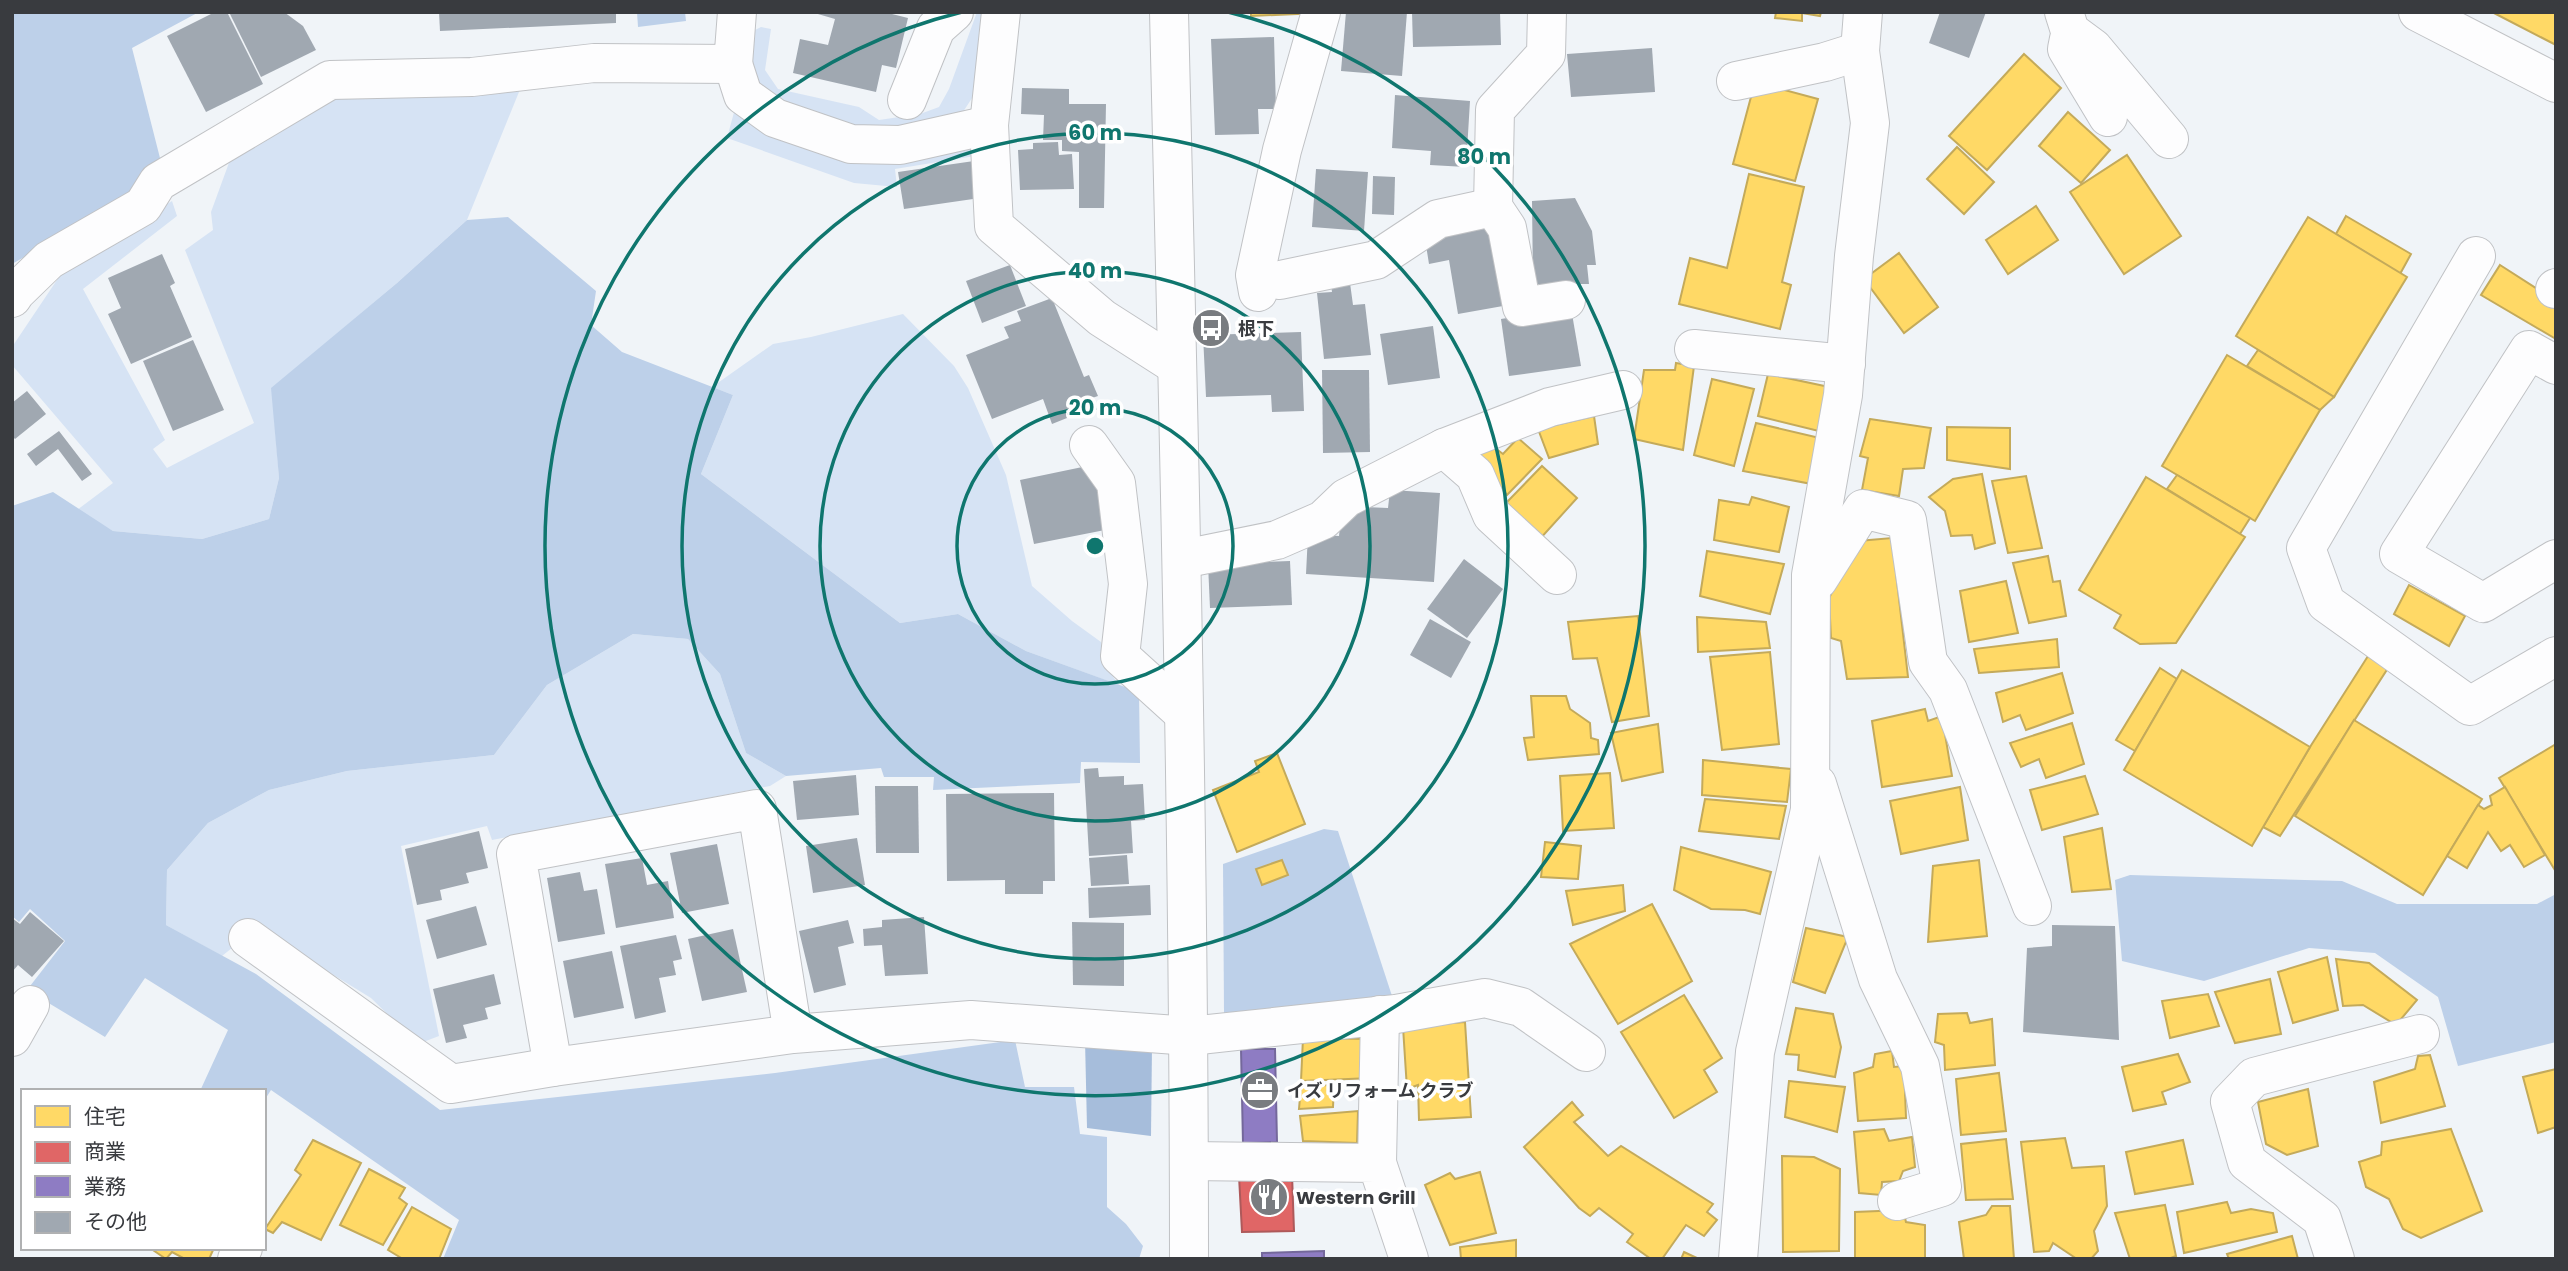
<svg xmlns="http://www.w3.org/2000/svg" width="2568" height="1271" font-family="Poppins,'Noto Sans JP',sans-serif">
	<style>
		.green { fill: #d6e3f4 }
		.forest { fill: #bdd0e9 }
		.water { fill: #a6bddb }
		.homes { fill: #ffd966; stroke: #c4aa5a; stroke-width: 2 }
		.shops { fill: #e06666; stroke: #ae595a; stroke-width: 2 }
		.offices { fill: #8e7cc3; stroke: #74689b; stroke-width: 2 }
		.building { fill: #a0a8b1 }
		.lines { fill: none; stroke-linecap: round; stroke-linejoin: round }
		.minor-casing { stroke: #c0c2c5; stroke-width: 40 }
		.minor { stroke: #fdfdfe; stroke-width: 38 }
		.ring { fill: none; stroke: #0f766e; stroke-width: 3.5 }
		.labels { text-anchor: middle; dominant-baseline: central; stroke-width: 7; stroke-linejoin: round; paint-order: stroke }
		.poi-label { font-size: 18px; font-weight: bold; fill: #393b3f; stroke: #fff; text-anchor: start }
		.centre { fill: #0f766e; stroke: #fff; stroke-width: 3.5 }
		.ring-label { font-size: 21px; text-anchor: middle; font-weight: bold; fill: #0f766e; stroke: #fff; stroke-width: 7; stroke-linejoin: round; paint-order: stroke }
	</style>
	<rect width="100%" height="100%" fill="#f0f4f8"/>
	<!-- green -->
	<g class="green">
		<polygon points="977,12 991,12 974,95 961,115 941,128 822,128 752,81 751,32 761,27 771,29 765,70 778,89 859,107 879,120 920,114 939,107 949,89"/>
		<polygon points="521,87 467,220 397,283 272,388 279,478 269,519 202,539 113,531 77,510 113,483 12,365 12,347 65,268 172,201 177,216 83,289 165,440 153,449 167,468 254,423 185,250 213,230 211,212 230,160 338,93 421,98"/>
		<polygon points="736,105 814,140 979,132 981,155 895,169 897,187 854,183 727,138"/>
		<polygon points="903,314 954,366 968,388 1006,475 1032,586 1072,621 1101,642 1103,663 1119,685 1026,651 958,614 900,623 701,474 733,395 712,387 773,344 811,337"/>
		<polygon points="633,634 688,639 720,674 746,753 786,776 770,786 492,840 487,826 401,846 439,1036 418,1044 371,998 257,928 222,956 166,925 167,870 208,823 269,790 347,771 494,755 547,685"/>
	</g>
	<!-- forest -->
	<g class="forest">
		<polygon points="12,12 199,12 132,48 161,162 140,191 12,264"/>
		<polygon points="637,12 685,12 686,21 638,27"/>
		<polygon points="508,217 596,291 591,325 622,352 733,395 701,474 900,623 958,614 1026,651 1139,692 1140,763 1081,762 1080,783 933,790 934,777 884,777 881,768 786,776 746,753 720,674 688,639 633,634 547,685 494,755 347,771 269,790 208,823 167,870 166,925 256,974 440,1110 775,1073 1015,1040 1025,1087 1074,1087 1080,1134 1107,1137 1107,1207 1126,1224 1143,1246 1139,1259 443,1259 459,1220 271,1090 264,1101 264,1091 200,1091 228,1030 145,978 105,1037 27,990 65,941 30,909 19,922 12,916 12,506 53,492 113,531 202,539 269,519 279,478 271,388 397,283 467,220"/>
		<polygon points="1324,829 1338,831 1393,999 1224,1013 1223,864"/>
		<polygon points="2130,875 2342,881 2397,904 2537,904 2556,894 2556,1042 2458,1066 2438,997 2375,953 2309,948 2204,981 2122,961 2115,880"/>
	</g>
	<!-- water -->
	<polygon class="water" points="1085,1040 1152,1046 1151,1136 1087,1128"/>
	<!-- homes -->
	<g class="homes">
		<polygon points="1251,12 1318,12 1318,13 1251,16"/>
		<polygon points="1776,12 1821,12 1820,16 1802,13 1802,21 1775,18"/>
		<polygon points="2492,12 2556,12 2556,45"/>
		<polygon points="2024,54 2061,88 1987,170 1949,136"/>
		<polygon points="1755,82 1818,99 1795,181 1733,164"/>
		<polygon points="2068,112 2110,150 2081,183 2039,146"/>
		<polygon points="1957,147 1994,182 1964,214 1927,179"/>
		<polygon points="2127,155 2181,236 2124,274 2070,192"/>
		<polygon points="1749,174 1804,187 1782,282 1791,285 1780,329 1679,304 1690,258 1727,268"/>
		<polygon points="2036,206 2058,240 2008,274 1986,240"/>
		<polygon points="2346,216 2411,254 2400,274 2336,234"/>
		<polygon points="2308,217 2407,277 2334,397 2236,336"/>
		<polygon points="1899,253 1938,307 1904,333 1864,279"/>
		<polygon points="2500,265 2556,301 2556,339 2481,295"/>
		<polygon points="2258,350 2334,397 2320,410 2247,366"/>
		<polygon points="2227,355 2320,410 2255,521 2162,466"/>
		<polygon points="1676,363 1694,366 1683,450 1634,439 1644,370 1675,370"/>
		<polygon points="1768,374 1834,388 1827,433 1758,416"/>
		<polygon points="1712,379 1754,389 1734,466 1694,455"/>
		<polygon points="1594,416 1598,444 1549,458 1538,429"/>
		<polygon points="1870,419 1931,428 1924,468 1903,469 1899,496 1862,490 1868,458 1860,456"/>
		<polygon points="1756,423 1824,439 1817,485 1743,471"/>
		<polygon points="1947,427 2010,428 2010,469 1947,460"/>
		<polygon points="1518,438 1542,459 1507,495 1477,458 1487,442 1503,454"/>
		<polygon points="1542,466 1577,498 1539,540 1506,503"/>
		<polygon points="1982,474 1995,543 1975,549 1972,535 1951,536 1945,511 1929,497 1953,479"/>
		<polygon points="2177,475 2250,518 2240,534 2167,489"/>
		<polygon points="2026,476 2042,548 2008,553 1992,481"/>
		<polygon points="2146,477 2245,537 2176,643 2140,644 2114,628 2121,615 2079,590"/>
		<polygon points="1752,497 1789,507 1779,552 1714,540 1719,500 1749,505"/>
		<polygon points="1892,538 1908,677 1847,679 1841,641 1831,638 1829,598 1858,541"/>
		<polygon points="1707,551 1784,564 1770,614 1700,596"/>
		<polygon points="2048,556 2053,582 2060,581 2066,616 2029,623 2013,563"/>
		<polygon points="2006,581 2018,633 1969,642 1960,591"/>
		<polygon points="2409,585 2465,616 2449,646 2394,614"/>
		<polygon points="1638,616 1649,716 1612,722 1597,658 1573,659 1568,622"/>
		<polygon points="1697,617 1766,622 1770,648 1698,652"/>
		<polygon points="2057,639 2059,667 1979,673 1974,649"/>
		<polygon points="1770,652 1779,744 1722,750 1710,657"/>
		<polygon points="2368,656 2388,668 2280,836 2263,827 2310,747"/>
		<polygon points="2160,668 2177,679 2135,751 2116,740"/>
		<polygon points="2182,670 2310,747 2252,846 2124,770"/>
		<polygon points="2062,673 2073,713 2026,730 2020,715 2003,722 1996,693"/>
		<polygon points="1531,696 1566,696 1570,709 1590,723 1591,738 1598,740 1599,754 1528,760 1524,738 1534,737"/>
		<polygon points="1925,709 1928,721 1942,716 1952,776 1882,787 1872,721"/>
		<polygon points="2354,720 2482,799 2423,895 2295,816"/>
		<polygon points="2072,723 2084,764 2046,778 2039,759 2021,767 2010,743"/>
		<polygon points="1658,724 1663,772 1622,781 1611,733"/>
		<polygon points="2556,744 2556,872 2499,778"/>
		<polygon points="1277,753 1305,824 1237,852 1213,790 1259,772 1255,761"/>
		<polygon points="1703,760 1791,769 1787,802 1702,795"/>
		<polygon points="1610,773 1614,828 1563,831 1560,776"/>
		<polygon points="2085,776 2098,814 2042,830 2030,790"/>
		<polygon points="1960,787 1968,840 1901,854 1890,801"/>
		<polygon points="2505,787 2545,855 2524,867 2510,845 2501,851 2488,832 2467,868 2447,856 2478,805 2484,809 2492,805 2490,796"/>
		<polygon points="1705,799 1786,806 1779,839 1699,831"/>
		<polygon points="2102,828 2111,889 2072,892 2064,837"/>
		<polygon points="1545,842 1581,846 1578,879 1541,877"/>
		<polygon points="1681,847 1771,872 1760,914 1745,910 1711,909 1674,890"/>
		<polygon points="1282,860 1288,875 1262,885 1256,869"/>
		<polygon points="1979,860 1987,936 1928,942 1933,866"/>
		<polygon points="1623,885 1625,911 1573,925 1566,891"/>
		<polygon points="1652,904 1692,981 1618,1024 1570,944"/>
		<polygon points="1806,928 1848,937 1825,993 1793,982"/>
		<polygon points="2327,957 2338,1010 2293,1023 2278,972"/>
		<polygon points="2336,959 2369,963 2417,1000 2396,1025 2363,1005 2343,1006"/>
		<polygon points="2270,979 2281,1034 2235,1043 2215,992"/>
		<polygon points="2208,994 2219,1026 2170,1038 2162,1001"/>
		<polygon points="1684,995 1722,1058 1704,1070 1717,1092 1674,1118 1621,1032"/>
		<polygon points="1796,1008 1833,1014 1841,1047 1835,1077 1798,1070 1799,1055 1786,1054"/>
		<polygon points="1967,1013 1970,1023 1992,1019 1995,1065 1945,1070 1944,1045 1935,1042 1938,1014"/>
		<polygon points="1465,1022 1471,1117 1419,1120 1418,1085 1407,1089 1403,1027"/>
		<polygon points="1303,1038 1370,1039 1372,1078 1301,1081"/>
		<polygon points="1892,1051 1894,1067 1904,1066 1906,1118 1858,1121 1854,1073 1873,1067 1875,1054"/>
		<polygon points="2178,1054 2190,1082 2162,1092 2166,1104 2133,1111 2122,1067"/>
		<polygon points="2430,1055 2445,1106 2381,1123 2374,1082 2415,1069 2418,1056"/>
		<polygon points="2556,1069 2556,1127 2538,1133 2523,1077"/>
		<polygon points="1999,1073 2006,1131 1961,1135 1956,1079"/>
		<polygon points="1789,1081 1845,1087 1837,1132 1785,1117"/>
		<polygon points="1334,1085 1333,1107 1299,1109 1301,1086"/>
		<polygon points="2308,1089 2318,1146 2287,1155 2266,1144 2258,1102"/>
		<polygon points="1572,1102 1583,1115 1574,1122 1608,1156 1621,1146 1713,1204 1707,1212 1717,1220 1704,1236 1686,1225 1662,1259 1651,1259 1627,1242 1633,1234 1599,1208 1590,1216 1579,1208 1524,1147"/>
		<polygon points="1358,1111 1357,1143 1303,1141 1300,1116"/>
		<polygon points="1884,1129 1889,1141 1912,1137 1915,1167 1903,1171 1899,1181 1882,1182 1881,1195 1859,1193 1854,1132"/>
		<polygon points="2451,1129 2482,1211 2421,1238 2403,1229 2389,1199 2366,1187 2359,1162 2381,1155 2382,1142"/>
		<polygon points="2065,1138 2072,1168 2104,1166 2107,1206 2094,1231 2098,1251 2091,1259 2077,1259 2053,1243 2049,1251 2034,1252 2021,1142"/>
		<polygon points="2006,1139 2013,1199 1966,1200 1961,1144"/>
		<polygon points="313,1140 361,1163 321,1240 282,1222 273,1233 265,1229 301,1175 295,1170"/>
		<polygon points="2183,1140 2193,1184 2135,1194 2126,1152"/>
		<polygon points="1782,1156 1814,1157 1840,1169 1839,1251 1783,1252"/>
		<polygon points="369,1169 405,1188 399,1198 407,1204 383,1245 340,1225"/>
		<polygon points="1480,1172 1496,1233 1450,1245 1425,1185 1450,1173 1455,1179"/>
		<polygon points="2227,1202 2231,1213 2251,1209 2273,1213 2277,1232 2184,1253 2177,1212"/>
		<polygon points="2165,1205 2176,1256 2168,1259 2130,1259 2115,1213"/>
		<polygon points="1992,1206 2010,1206 2014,1259 1964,1259 1959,1222 1986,1215"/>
		<polygon points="412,1207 451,1229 439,1259 403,1259 388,1250"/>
		<polygon points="1903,1210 1906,1222 1925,1225 1925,1259 1855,1259 1855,1212"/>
		<polygon points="2292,1236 2298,1259 2229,1259 2227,1254"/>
		<polygon points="1516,1240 1516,1259 1461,1259 1460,1247"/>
		<polygon points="150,1248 214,1248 209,1259 185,1259 172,1252 166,1259"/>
		<polygon points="1684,1252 1699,1259 1681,1259"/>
	</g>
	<!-- shops -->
	<polygon class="shops" points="1292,1174 1294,1231 1242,1232 1239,1176"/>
	<!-- offices -->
	<g class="offices">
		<polygon points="1241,1049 1275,1049 1277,1142 1243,1143"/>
		<polygon points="1324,1251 1324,1259 1262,1259 1262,1253"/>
	</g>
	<!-- building -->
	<g class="building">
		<polygon points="215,12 227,12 263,84 206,112 167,36"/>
		<polygon points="229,12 284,12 303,26 316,50 261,77"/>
		<polygon points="439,12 616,12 616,23 440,31"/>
		<polygon points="811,12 892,12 892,14 908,18 896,68 882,65 876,92 793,73 800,39 828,45 835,19"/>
		<polygon points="1346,12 1407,12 1402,76 1341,71"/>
		<polygon points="1412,12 1500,12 1501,45 1413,47"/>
		<polygon points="1940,12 1986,12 1969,58 1929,43"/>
		<polygon points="1274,37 1276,109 1258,109 1259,134 1215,135 1211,39"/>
		<polygon points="1652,48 1655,92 1571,97 1567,54"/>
		<polygon points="1022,88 1069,89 1069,104 1106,104 1104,208 1079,208 1079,152 1062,151 1062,140 1043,140 1044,115 1021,114"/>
		<polygon points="1395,95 1470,101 1466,167 1430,165 1431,151 1392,148"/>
		<polygon points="1058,142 1059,155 1072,154 1074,189 1020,190 1018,150 1033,149 1033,143"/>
		<polygon points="974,161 980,198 904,209 898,172"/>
		<polygon points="1316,169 1368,172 1364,231 1312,227"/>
		<polygon points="1373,176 1395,177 1394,215 1372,214"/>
		<polygon points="1575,198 1592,231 1596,265 1587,265 1589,284 1533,284 1532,201"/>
		<polygon points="1489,228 1503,306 1458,314 1449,260 1429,264 1425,239"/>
		<polygon points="162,254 175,283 170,286 192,337 131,364 108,314 121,308 108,278"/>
		<polygon points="1010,265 1026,306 982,323 966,281"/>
		<polygon points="1350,283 1353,305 1365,304 1371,355 1324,359 1317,293 1332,292 1331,285"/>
		<polygon points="1052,298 1084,377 1089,375 1098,396 1083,401 1087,410 1052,424 1043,399 992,419 966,355 1009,338 1004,327 1021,321 1017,311"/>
		<polygon points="1571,308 1581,366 1509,376 1501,319"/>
		<polygon points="1433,326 1440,378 1388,385 1380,334"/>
		<polygon points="1301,332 1304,411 1272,412 1271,395 1206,397 1203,335"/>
		<polygon points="193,340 224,410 173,431 143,361"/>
		<polygon points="1322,370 1369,370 1370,452 1323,453"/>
		<polygon points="27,391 46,414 15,439 12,436 12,403"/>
		<polygon points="59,431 92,474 82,481 58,449 36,466 27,454"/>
		<polygon points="1092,465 1105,530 1034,544 1020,480"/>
		<polygon points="1390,490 1440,493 1434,582 1306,574 1308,534 1339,536 1342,506 1388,508"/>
		<polygon points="1464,559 1503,589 1467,638 1427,609"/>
		<polygon points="1290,561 1292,605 1210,608 1208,564"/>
		<polygon points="1430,619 1471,642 1451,678 1410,655"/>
		<polygon points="1098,768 1099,777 1124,776 1124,785 1143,784 1145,820 1131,821 1133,853 1089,856 1084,769"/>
		<polygon points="856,775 859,815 797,820 793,781"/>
		<polygon points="875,786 918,786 919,853 876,853"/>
		<polygon points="1054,793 1055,881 1043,881 1043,894 1005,894 1005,880 947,881 946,794"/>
		<polygon points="479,831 488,868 466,873 469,883 440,890 442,900 417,905 405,849"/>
		<polygon points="857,838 865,885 813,893 806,846"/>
		<polygon points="717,844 729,904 682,913 670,853"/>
		<polygon points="1127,855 1129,884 1091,886 1089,858"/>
		<polygon points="642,858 647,885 668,881 674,918 616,928 605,864"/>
		<polygon points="580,872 584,891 597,889 605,934 558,942 547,878"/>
		<polygon points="1150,885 1151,915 1089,918 1088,888"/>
		<polygon points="476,906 487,945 437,959 426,920"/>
		<polygon points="30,912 64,941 32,977 18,965 12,972 12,918 20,924"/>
		<polygon points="924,917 928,974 885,976 882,945 864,946 863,929 882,927 882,920"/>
		<polygon points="848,920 854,943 838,947 846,985 814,993 799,931"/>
		<polygon points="1072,922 1124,923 1124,986 1073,985"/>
		<polygon points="2052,925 2115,926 2119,1040 2023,1032 2027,948 2052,946"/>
		<polygon points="733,929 747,992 702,1001 688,939"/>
		<polygon points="676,935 682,959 673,961 676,975 659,978 666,1012 635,1019 620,946"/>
		<polygon points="612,951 624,1008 574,1018 563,961"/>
		<polygon points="494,974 501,1004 485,1008 488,1019 463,1025 467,1038 446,1043 433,989"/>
	</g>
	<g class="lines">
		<defs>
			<g id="minor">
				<polyline points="1001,12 989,125 994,226 1102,318 1177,366"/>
				<path d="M1169 12C1179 428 1189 843 1189 1259"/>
				<polyline points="1547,12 1546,54 1495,110 1493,207 1507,228 1522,307 1566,300"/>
				<polyline points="2064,12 2070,31 2093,48 2169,139"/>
				<polyline points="2418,12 2556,83"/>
				<polyline points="2069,39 2067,49 2108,117"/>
				<polyline points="733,64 743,95 775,118 851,144 900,145 989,125"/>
				<polyline points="1736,81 1825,62 1860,51"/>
				<polyline points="907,100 936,28 954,12"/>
				<polyline points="2476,256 2306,548 2326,603 2470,706 2556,656"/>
				<polyline points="1280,280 1376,260 1438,219 1493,207"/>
				<polyline points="2555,289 2556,288"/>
				<polyline points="1258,292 1255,275 1282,150 1321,12"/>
				<polyline points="12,298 16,292 49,260 143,206 158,182 330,80 472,77 594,63 733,64 737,12"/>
				<polyline points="1694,349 1846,364"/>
				<polyline points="2556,365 2529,350 2399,554 2483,603 2556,559"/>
				<polyline points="1089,445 1116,483 1128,584 1120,656 1184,714"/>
				<polyline points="1444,448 1475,475 1492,515 1557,575"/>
				<polyline points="1183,559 1277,540 1323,520 1346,498 1444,448 1550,407 1623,390"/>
				<polyline points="1818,580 1863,509 1907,520 1928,662 1948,690 2032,906"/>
				<polyline points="1817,784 1878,979 1920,1066 1942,1187 1897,1201"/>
				<polyline points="248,938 451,1084 553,1067"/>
				<polyline points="793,1034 757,809 516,854 553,1067 793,1034 971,1020 1190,1036 1396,1014 1485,998 1521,1007 1586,1052"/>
				<polyline points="12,1037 30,1005"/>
				<polyline points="1189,1161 1377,1163 1409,1259"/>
				<polyline points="1377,1163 1380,1015"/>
				<polyline points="237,1259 243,1248"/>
				<polyline points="1738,1259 1755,1052 1810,810 1811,575 1843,395 1854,256 1870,123 1860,51 1863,12"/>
				<polyline points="2335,1259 2322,1219 2247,1162 2230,1102 2254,1077 2420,1034"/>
			</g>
		</defs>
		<!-- minor casing -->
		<use href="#minor" class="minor-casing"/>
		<!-- minor -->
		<use href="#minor" class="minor"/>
	</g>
	<!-- distance rings -->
	<g class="ring">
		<circle cx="1095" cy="546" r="138"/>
		<circle cx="1095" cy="546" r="275"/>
		<circle cx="1095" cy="546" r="413"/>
		<path d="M1228 12A550 550 0 1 1 962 12"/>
	</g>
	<!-- icons -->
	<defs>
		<symbol id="bus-disc" viewBox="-11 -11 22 22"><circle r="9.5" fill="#797c80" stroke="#fff"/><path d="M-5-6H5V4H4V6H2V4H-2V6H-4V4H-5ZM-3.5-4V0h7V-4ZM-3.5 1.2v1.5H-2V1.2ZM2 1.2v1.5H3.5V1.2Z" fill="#fff"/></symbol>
		<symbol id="office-disc" viewBox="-11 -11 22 22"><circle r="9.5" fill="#797c80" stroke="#fff"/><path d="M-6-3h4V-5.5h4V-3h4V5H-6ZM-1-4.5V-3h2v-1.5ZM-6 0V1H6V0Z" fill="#fff"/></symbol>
		<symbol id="restaurant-disc" viewBox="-11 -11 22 22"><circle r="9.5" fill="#797c80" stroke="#fff"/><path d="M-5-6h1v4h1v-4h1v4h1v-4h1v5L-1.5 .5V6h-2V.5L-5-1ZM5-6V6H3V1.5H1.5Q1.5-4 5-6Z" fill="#fff"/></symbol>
	</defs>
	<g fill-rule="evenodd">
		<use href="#bus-disc" x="1189" y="306" width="44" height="44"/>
		<use href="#office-disc" x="1238" y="1068" width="44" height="44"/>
		<use href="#restaurant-disc" x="1247" y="1175" width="44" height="44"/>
	</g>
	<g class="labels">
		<!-- poi labels -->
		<g class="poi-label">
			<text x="1238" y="328">根下</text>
			<text x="1287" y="1090">イズ リフォーム クラブ</text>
			<text x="1296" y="1197">Western Grill</text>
		</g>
	</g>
	<circle cx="1095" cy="546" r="10" class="centre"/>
	<g class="ring-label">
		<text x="1095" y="140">60 m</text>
		<text x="1484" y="164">80 m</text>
		<text x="1095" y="278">40 m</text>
		<text x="1095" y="415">20 m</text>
	</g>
	<!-- border -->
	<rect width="2568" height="1271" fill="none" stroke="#393b3f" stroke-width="28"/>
	<!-- legend -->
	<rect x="21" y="1089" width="245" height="161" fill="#ffffff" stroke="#b0b1b2" stroke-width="2"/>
	<rect x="35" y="1106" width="35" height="21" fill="#ffd966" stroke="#b0b1b2" stroke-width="2"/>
	<text x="84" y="1124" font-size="21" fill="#393b3f">住宅</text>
	<rect x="35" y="1142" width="35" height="21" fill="#e06666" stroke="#b0b1b2" stroke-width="2"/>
	<text x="84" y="1159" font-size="21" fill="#393b3f">商業</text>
	<rect x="35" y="1176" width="35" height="21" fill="#8e7cc3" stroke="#b0b1b2" stroke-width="2"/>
	<text x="84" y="1194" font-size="21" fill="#393b3f">業務</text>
	<rect x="35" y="1212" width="35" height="21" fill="#a0a8b1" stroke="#b0b1b2" stroke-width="2"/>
	<text x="84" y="1229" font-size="21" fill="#393b3f">その他</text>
</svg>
